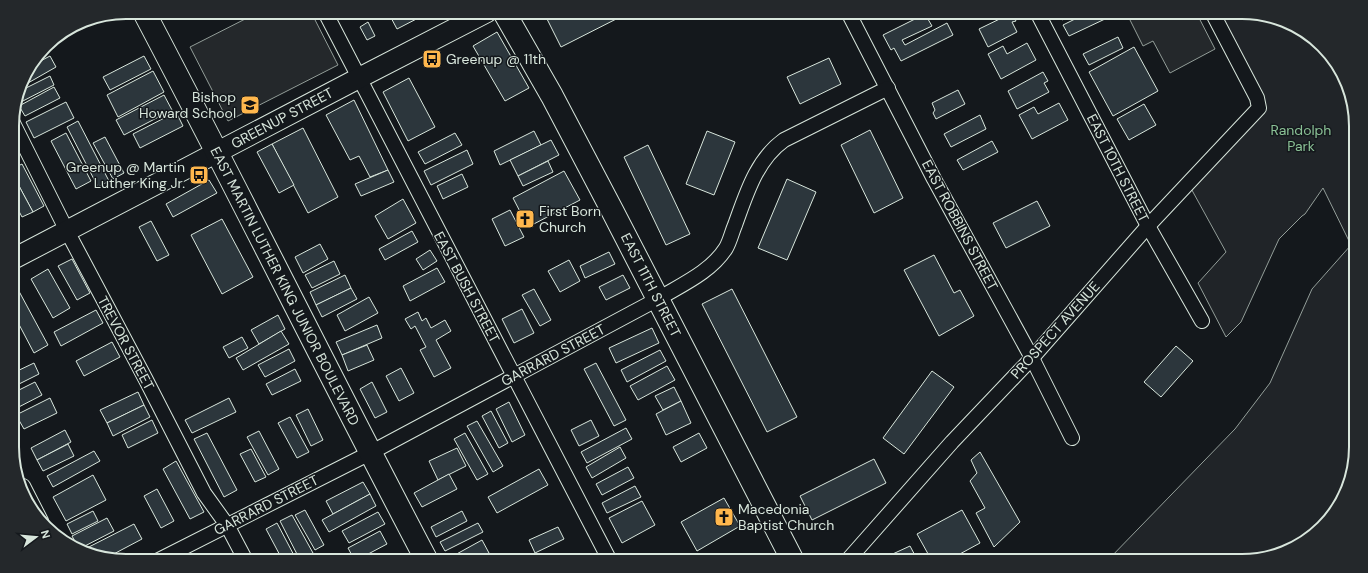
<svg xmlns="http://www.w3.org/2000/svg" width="1368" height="573" font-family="'DM Sans',sans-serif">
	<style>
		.green { fill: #202428; stroke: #939e99 }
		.parking { fill: #24282b; stroke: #939e99 }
		.building { fill: #2c363c; stroke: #d8e6dc }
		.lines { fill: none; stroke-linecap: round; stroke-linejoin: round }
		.street-casing { stroke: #d8e6dc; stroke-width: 16 }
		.secondary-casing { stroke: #d8e6dc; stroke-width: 22 }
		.primary-casing { stroke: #d8e6dc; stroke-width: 24 }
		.street { stroke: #14181c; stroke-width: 14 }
		.secondary { stroke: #14181c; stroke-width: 20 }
		.primary { stroke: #14181c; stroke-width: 22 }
		.labels { text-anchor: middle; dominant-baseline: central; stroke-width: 3; stroke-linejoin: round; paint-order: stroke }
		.poi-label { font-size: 14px; fill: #d8e6dc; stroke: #14181c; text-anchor: start }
		.street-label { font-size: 14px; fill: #d8e6dc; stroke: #14181c }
		.park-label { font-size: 14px; fill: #8ac095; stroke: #14181c }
		.rim { fill: none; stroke: #d8e6dc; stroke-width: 2 }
	</style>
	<rect width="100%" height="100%" fill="#14181c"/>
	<!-- green -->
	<polygon class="green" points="1212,12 1242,12 1285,21 1332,56 1355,111 1356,447 1347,490 1306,542 1249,561 1107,561 1235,429 1270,383 1312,289 1351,245 1323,188 1305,214 1302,216 1279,239 1241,322 1226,337 1198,283 1226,252 1188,183 1259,108"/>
	<!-- parking -->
	<g class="parking">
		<polygon points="259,12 311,12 338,65 228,121 190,47"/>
		<polygon points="1132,12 1196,12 1215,49 1170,73 1153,41 1143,46 1127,14"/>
	</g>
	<!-- building -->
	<g class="building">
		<polygon points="388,12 425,12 426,14 397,29"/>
		<polygon points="561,12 630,12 561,47 547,19"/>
		<polygon points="871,12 886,12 874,18"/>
		<polygon points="1058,12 1077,12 1062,20"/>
		<polygon points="1089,12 1101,12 1105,19 1069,36 1063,25"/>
		<polygon points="1012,13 1016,21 1012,22 1017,32 988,47 979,29"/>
		<polygon points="925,14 932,26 902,40 905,45 947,23 953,35 901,61 894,48 891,50 883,35"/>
		<polygon points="368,22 375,36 367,40 360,27"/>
		<polygon points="497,32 529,88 505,101 473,46"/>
		<polygon points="1118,37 1123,48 1089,65 1083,54"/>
		<polygon points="1027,43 1036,60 1001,79 988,54 1003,46 1007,54"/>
		<polygon points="1134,47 1158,91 1113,116 1089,72"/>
		<polygon points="50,56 56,67 21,87 24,75 31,66"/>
		<polygon points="144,56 151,69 110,90 103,77"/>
		<polygon points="829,58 841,84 800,104 787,77"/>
		<polygon points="153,71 164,92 118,117 107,95"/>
		<polygon points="1043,72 1048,81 1044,83 1049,92 1017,109 1008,91"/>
		<polygon points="50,76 54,85 19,103 17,99 20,91"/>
		<polygon points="409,78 435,127 408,141 383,92"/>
		<polygon points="54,87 60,98 25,116 19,106"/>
		<polygon points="958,90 965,104 936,119 933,113 935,110 932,103"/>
		<polygon points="164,95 172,110 124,135 116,120"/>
		<polygon points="354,100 388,170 370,177 359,156 350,160 326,115"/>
		<polygon points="66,102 74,118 34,138 26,122"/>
		<polygon points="1059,103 1068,120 1032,139 1019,115 1034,107 1038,114"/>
		<polygon points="1144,104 1156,125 1129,140 1117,119"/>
		<polygon points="176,112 183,126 140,148 133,134"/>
		<polygon points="980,115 986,129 951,147 944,134"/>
		<polygon points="78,121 109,181 98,187 67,127"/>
		<polygon points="303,128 338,197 308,213 272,144"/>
		<polygon points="870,130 903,198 874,213 841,145"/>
		<polygon points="534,131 541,145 500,165 494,151"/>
		<polygon points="707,131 735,142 714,195 686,184"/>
		<polygon points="66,133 91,181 76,189 51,141"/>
		<polygon points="455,133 462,145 425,164 418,152"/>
		<polygon points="105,137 124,173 113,179 93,143"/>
		<polygon points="551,140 559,155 518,176 510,160"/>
		<polygon points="992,141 998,152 963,170 957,160"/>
		<polygon points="272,144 294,185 279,193 257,152"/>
		<polygon points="648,145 690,234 666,245 624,157"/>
		<polygon points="467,150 473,164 431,185 424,171"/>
		<polygon points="548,161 553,172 523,186 518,176"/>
		<polygon points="22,164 44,206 33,212 12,173 12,169"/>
		<polygon points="388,170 394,182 361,196 355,184"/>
		<polygon points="564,171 580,200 528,227 513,198"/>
		<polygon points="12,173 33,212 22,217 12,198"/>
		<polygon points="462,174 468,187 443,199 437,186"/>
		<polygon points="787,179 816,192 787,260 758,248"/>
		<polygon points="209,180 217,193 173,217 166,204"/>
		<polygon points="403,199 416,223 388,239 375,216"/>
		<polygon points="1037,201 1050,226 1006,248 993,223"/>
		<polygon points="510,210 524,237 505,246 492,219"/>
		<polygon points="222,219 253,277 222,294 191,235"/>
		<polygon points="151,221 169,255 157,261 139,227"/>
		<polygon points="412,231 418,242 385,260 379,249"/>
		<polygon points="320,244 328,259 303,273 295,257"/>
		<polygon points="430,250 437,261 423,270 416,259"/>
		<polygon points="609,252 615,264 585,278 580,266"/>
		<polygon points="934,255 954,293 960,290 974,316 939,336 904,270"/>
		<polygon points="72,259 90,293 77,300 58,266"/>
		<polygon points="569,260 580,281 560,292 548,271"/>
		<polygon points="334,261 340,274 312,288 305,275"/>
		<polygon points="437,268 445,282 410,301 403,286"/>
		<polygon points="48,269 70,308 53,318 31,279"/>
		<polygon points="345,275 351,288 316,305 310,292"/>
		<polygon points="623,275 630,288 606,300 599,287"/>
		<polygon points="13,282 14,282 48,345 34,353 13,313"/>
		<polygon points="351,288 357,299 322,317 316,305"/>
		<polygon points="534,289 551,320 540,326 522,295"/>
		<polygon points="732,289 797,417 767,432 702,304"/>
		<polygon points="369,297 378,313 345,331 337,315"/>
		<polygon points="522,309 534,333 514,343 502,319"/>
		<polygon points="96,310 103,323 61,346 54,332"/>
		<polygon points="418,312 422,321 426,318 431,328 445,320 451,331 436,340 451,368 434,377 420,350 426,347 415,326 411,329 405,319"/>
		<polygon points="278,315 285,329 259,344 251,330"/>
		<polygon points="377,325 382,338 342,355 336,342"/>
		<polygon points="13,328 19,341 17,350 13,352"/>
		<polygon points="652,328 659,343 616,363 609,348"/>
		<polygon points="281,331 289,344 243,370 236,358"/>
		<polygon points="242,337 248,348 229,358 223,347"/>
		<polygon points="112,342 120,357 84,376 76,361"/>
		<polygon points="367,345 374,360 348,371 342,355"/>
		<polygon points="1176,346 1193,361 1161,397 1144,382"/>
		<polygon points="289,349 295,361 265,377 258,365"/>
		<polygon points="660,350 666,361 627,382 621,370"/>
		<polygon points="34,363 39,374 13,387 13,373"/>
		<polygon points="596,363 626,420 614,426 584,369"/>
		<polygon points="667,366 675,380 638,400 630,386"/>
		<polygon points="401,368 414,393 399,401 386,376"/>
		<polygon points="295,369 301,381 272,395 266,384"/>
		<polygon points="932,371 954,387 904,454 883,438"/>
		<polygon points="35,382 42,395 13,410 13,393"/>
		<polygon points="372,382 387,412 375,418 360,389"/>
		<polygon points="674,387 681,401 663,410 655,396"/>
		<polygon points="138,392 144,405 107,423 100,410"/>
		<polygon points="50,398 57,413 24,429 16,415"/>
		<polygon points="229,398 236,412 192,433 185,420"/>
		<polygon points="681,401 691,423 666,435 656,414"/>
		<polygon points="509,402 525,435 512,442 496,409"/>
		<polygon points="144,405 150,417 113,436 107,423"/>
		<polygon points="308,409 323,440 311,446 296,415"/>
		<polygon points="491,411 508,443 499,448 482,416"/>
		<polygon points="290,417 309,452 297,458 278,423"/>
		<polygon points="152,420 158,433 128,448 122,435"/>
		<polygon points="591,420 599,436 579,446 571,430"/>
		<polygon points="477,421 503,466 493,472 467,426"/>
		<polygon points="626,428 632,439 587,463 581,452"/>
		<polygon points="65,430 71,442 37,460 31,448"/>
		<polygon points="259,431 279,469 268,475 247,437"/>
		<polygon points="207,433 237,490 224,497 194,439"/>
		<polygon points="465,433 488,474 477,480 454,439"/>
		<polygon points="699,433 707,448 681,462 673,447"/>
		<polygon points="68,444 74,456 43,471 37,460"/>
		<polygon points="620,447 626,458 592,478 586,467"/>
		<polygon points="457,448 466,466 438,480 429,461"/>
		<polygon points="251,449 266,477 255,482 240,454"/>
		<polygon points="94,451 100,461 53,487 47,476"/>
		<polygon points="980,452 1020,522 994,547 976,513 985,508 970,481 977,473 971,460"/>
		<polygon points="874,459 886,483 812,520 800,496"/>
		<polygon points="176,461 204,512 190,519 163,469"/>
		<polygon points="628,467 634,478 602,495 596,484"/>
		<polygon points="539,469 548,485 497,513 488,497"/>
		<polygon points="449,474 457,489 422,507 414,493"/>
		<polygon points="93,475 106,500 66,521 53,497"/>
		<polygon points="363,482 370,494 333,514 326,501"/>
		<polygon points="635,486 641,497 607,513 602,503"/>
		<polygon points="157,489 174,521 161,528 144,496"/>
		<polygon points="370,494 376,506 329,532 322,520"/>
		<polygon points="724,498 740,526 697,551 681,522"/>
		<polygon points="642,501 655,525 622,543 609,518"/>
		<polygon points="305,510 324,545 315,550 295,515"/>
		<polygon points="962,510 980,543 947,561 932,561 917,534"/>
		<polygon points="93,511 98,521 72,534 67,524"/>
		<polygon points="462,511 467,521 436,537 431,527"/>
		<polygon points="378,512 385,524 349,543 342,531"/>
		<polygon points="292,515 313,553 300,560 280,521"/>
		<polygon points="107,518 114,531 79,549 72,536"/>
		<polygon points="277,523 297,561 283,561 266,529"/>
		<polygon points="478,523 483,532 445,551 440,542"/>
		<polygon points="134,524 142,539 108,557 81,551"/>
		<polygon points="558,527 564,539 535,553 529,540"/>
		<polygon points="380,531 387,544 355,561 348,548"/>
		<polygon points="482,540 489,553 474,561 455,561 453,556"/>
		<polygon points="910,546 918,561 885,561 884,558"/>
	</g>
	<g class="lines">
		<defs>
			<g id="street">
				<polyline points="325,12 610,561"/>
				<polyline points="848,12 934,179 1032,358 1072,438"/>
				<polyline points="1037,12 1148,226 1202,321"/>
				<polyline points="12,121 67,231 145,378 204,493 227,525 246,561"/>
				<polyline points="23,486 41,521"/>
				<path d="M157 561 370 453 658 299C681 285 711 272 726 248 730 241 732 232 735 225 746 195 756 160 784 140L888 88"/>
				<polyline points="847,561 952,442 1032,358 1148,226 1259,108 1257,98 1212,12"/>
			</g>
			<polyline id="secondary" points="13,259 359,78 487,12"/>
			<g id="primary">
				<path d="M144 12C240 194 331 379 427 561"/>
				<polyline points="504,12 552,96 613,212 793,561"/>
			</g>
		</defs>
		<!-- street casing -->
		<use href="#street" class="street-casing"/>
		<!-- secondary casing -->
		<use href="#secondary" class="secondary-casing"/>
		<!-- primary casing -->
		<use href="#primary" class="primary-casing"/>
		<!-- street -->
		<use href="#street" class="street"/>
		<!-- secondary -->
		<use href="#secondary" class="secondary"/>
		<!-- primary -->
		<use href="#primary" class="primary"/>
	</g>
	<!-- icons -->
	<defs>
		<symbol id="bus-square" viewBox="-11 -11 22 22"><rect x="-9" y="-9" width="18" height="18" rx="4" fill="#ffb74d" stroke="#14181c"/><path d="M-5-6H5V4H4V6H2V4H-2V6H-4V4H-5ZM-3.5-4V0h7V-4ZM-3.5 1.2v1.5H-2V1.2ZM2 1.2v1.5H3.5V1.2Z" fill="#111"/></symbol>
		<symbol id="school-square" viewBox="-11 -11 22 22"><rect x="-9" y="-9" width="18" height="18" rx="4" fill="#ffb74d" stroke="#14181c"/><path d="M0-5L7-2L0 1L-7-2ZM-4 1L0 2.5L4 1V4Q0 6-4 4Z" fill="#111"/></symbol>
		<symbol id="church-square" viewBox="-11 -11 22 22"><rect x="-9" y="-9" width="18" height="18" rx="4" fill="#ffb74d" stroke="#14181c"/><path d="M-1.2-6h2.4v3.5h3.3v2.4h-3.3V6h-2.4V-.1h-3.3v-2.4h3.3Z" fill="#111"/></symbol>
	</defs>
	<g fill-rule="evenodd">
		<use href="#bus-square" x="421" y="48" width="22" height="22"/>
		<use href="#school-square" x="239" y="94" width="22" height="22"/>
		<use href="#bus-square" x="188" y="164" width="22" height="22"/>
		<use href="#church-square" x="514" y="208" width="22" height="22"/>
		<use href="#church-square" x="713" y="506" width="22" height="22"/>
	</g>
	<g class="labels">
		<!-- poi labels -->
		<g class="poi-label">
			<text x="446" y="59">Greenup @ 11th</text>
			<text x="236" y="97" text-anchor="end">Bishop<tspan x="236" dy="16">Howard School</tspan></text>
			<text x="185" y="167" text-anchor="end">Greenup @ Martin<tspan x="185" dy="16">Luther King Jr.</tspan></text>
			<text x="539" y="211">First Born<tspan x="539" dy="16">Church</tspan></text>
			<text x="738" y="509">Macedonia<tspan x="738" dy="16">Baptist Church</tspan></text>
		</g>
		<!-- street labels -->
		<g class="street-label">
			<text transform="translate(282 118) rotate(-28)">GREENUP STREET</text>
			<text transform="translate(1118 168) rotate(63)">EAST 10TH STREET</text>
			<text transform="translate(960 225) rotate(62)">EAST ROBBINS STREET</text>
			<text transform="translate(651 285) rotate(63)">EAST 11TH STREET</text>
			<text transform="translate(285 286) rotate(63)">EAST MARTIN LUTHER KING JUNIOR BOULEVARD</text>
			<text transform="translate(467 287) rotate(62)">EAST BUSH STREET</text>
			<text transform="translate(1055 330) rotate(-48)">PROSPECT AVENUE</text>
			<text transform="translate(126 343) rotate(62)">TREVOR STREET</text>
			<text transform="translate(553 355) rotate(-28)">GARRARD STREET</text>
			<text transform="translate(266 505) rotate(-27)">GARRARD STREET</text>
		</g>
		<!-- park labels -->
		<g class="park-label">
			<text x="1301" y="130">Randolph<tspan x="1301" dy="16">Park</tspan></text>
		</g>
	</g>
	<!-- crop -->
	<path d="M0 0H1368V573H0ZM126 19H1242A107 107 0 0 1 1349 126V447A107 107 0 0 1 1242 554H126A107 107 0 0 1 19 447V126A107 107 0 0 1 126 19Z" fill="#24282b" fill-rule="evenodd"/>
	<path class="rim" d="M126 19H1242A107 107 0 0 1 1349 126V447A107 107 0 0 1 1242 554H126A107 107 0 0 1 19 447V126A107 107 0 0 1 126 19Z"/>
	<!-- north arrow -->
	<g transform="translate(36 537) rotate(74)" stroke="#14181c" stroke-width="3" paint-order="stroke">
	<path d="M0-3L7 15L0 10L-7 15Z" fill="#d8e6dc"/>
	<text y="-6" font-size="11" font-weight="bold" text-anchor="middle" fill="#d8e6dc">N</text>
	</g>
</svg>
